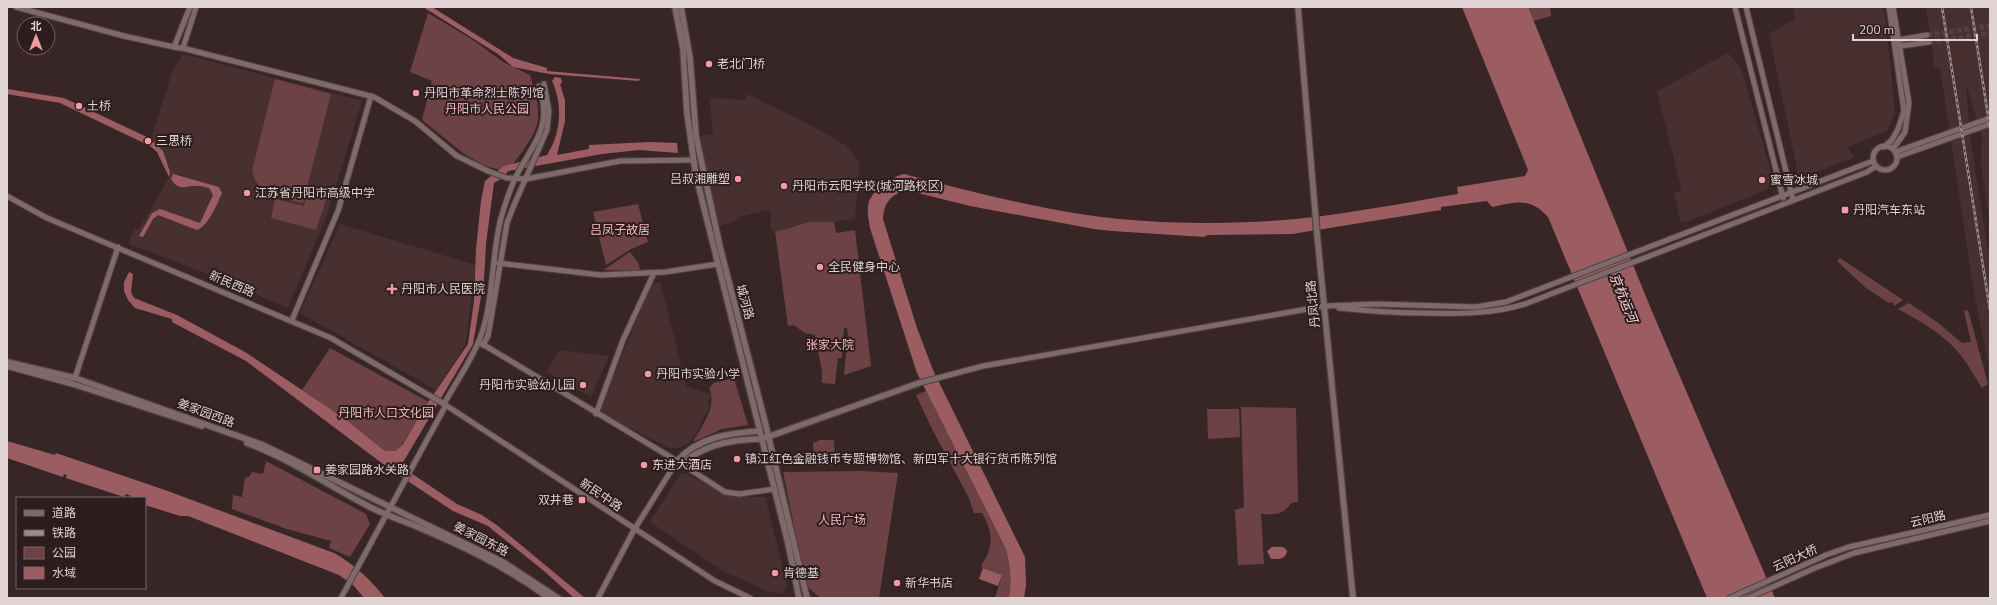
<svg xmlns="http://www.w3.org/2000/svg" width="1997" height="605" font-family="'Nunito Sans','Noto Sans SC',sans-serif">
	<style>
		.built { fill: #482f30 }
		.green { fill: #6d4245 }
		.water { fill: #9c5d62 }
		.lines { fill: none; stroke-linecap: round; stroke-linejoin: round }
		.tertiary-tunnel { stroke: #514041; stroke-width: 5; stroke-dasharray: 5 2.5; stroke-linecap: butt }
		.tertiary-casing { stroke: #514243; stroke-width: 7 }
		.secondary-casing { stroke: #514243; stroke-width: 8 }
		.tertiary { stroke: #7f696a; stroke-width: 5 }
		.secondary { stroke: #7f696a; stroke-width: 5.5 }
		.rail-casing { stroke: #9b8d8d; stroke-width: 2.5 }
		.rail { stroke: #2e1d1e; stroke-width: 1; stroke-dasharray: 3; stroke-linecap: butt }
		.poi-dot { fill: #f49aa1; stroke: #2e1d1e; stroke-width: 1.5 }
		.labels { text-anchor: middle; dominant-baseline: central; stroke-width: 4; stroke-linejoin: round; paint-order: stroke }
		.poi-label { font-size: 12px; fill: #dfd3d3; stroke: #2e1d1e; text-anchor: start }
		.park-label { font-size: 12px; fill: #f5babd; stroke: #2e1d1e }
		.street-label { font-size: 12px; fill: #dfd3d3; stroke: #2e1d1e }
		.water-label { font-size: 13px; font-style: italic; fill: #fed6d8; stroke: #2e1d1e }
	</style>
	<rect width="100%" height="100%" fill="#382627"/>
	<!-- built -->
	<g class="built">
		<polygon points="1793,7 1882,7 1885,14 1895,113 1887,131 1848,147 1854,158 1799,178 1769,34 1795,19"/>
		<polygon points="1926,7 1990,7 1990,224 1981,163 1982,137 1966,83 1970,136 1990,263 1990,371 1974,293 1940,68 1935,69"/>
		<polygon points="1728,53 1742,70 1772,176 1770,185 1766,190 1681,224 1674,193 1682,190 1657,91"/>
		<polygon points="183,54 362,101 327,215 288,308 216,277 128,244 134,229 138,230 153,206 169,177 163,151 151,140 173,69"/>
		<polygon points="746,94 803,121 845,145 860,162 855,219 826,223 808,222 787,229 771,231 770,211 767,210 739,217 739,219 718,227 700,136 713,134 710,98 745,100"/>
		<polygon points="340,224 476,265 465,346 436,390 300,313"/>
		<polygon points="660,282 686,386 712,395 707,404 710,406 696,433 690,442 679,448 669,448 599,412 652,283"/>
		<polygon points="559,350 609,356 591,397 547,372"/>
		<polygon points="681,473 684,473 732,497 765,497 787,585 783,593 778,594 765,590 723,571 650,522"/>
	</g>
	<!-- green -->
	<g class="green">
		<polygon points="1528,7 1550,7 1551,16 1533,21"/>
		<path d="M428 13 473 40 503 62 530 75C534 88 539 104 538 118 537 136 517 158 507 172L483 165 463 153 422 120 432 81 410 72Z"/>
		<path d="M275 79 331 94 303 203C280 197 259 197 252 171Z"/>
		<polygon points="308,188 328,194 316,230 271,218 275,199 304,206"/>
		<polygon points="638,204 648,242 631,249 606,265 593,212"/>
		<polygon points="808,222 834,222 836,233 855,230 871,366 844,375 848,334 847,328 844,328 842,358 838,358 835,384 822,383 822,371 818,351 815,351 815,335 805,333 794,325 788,326 775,231 787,229"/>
		<polygon points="630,252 639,264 640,271 604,270"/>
		<polygon points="1840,258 1903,300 1894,306 1893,302 1889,303 1866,288 1837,261"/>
		<path d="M1909 303 1937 322 1962 343 1971 342 1964 311 1968 310 1988 384 1982 388C1972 372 1962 353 1947 341 1933 328 1915 318 1898 309Z"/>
		<polygon points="330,348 429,402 399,449 396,451 385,451 341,416 302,390"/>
		<path d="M734 378 748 425 722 429 693 442C702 426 718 405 709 388L714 383Z"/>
		<path d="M926 391 1006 549C1010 566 1012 580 1009 598H995L1002 575 981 567C982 562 985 560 987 556 994 539 990 527 982 513H974L969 498 933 431 916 395Z"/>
		<path d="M1241 407 1296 408 1298 502 1291 503C1284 515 1273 515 1261 514L1264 564 1238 565 1235 510 1244 507Z"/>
		<polygon points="1207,409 1239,409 1240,437 1208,439"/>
		<polygon points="820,440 834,440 835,465 814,466 813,443"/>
		<polygon points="266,461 366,514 370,524 350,557 329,548 331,541 287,529 232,509 233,495 242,497 245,478 249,477 252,472 263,474"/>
		<polygon points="861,471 898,473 879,598 820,598 809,588 804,575 783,472"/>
	</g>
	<!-- water -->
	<g class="water">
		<polygon points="423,7 432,7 513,58 547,68 547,71 640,79 639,81 549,74 513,67 498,54"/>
		<path d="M1462 7H1528L1651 309 1775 598H1707L1548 217C1530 197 1516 202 1492 207L1487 201 1441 207V210L1292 234 1208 235 1204 237 1112 231 1094 229 970 206 906 190C890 195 884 203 883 219L917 328 933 370 1025 557 1026 585 1024 598H1009C1012 580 1010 566 1006 549L917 373 870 228C869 222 867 213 868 206 870 191 891 177 904 174 965 190 1026 206 1087 215 1141 223 1197 224 1251 222 1318 220 1391 205 1458 194L1457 187 1525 176 1528 170Z"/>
		<path d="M555 77 561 78 562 83 560 84 565 100V121L557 155 589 149V145L649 142 677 143 678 153 639 150 602 154 508 171 503 178 494 183 486 244 484 279 473 344 402 464 405 469 457 504 482 515 498 526 585 598H574L544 571 488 526 453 511 391 470 246 361 172 322V319L135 308 128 300 124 291V282L129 272 133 274 131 292 134 298 177 315 245 352 341 416 385 451H396L403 444 425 407 468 344 474 301 476 249 481 201 485 181 504 166 547 155C561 134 563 104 552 81Z"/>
		<polygon points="7,89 64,98 149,138 163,151 170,172 169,177 157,152 150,146 60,103 7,94"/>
		<path d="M173 174 219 187 222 193C217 204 209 225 197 230L158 215 153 219 143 237 139 236 152 213 160 209 200 223 213 195 209 188C204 187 199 185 193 186 182 187 178 190 171 179Z"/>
		<path d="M7 441 55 455 56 453 165 490 334 553C355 565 370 579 385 598H364L354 586 339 575 188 516H180L145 505V498H130L131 496 126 494 124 497 66 478 67 475 64 474 63 477 57 475 7 458Z"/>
		<path d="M1272 547C1278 547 1284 545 1287 551 1286 560 1278 559 1271 559L1267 551Z"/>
		<polygon points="983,568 1002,575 998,586 979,579"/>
	</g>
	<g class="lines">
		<!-- tertiary-tunnel -->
		<g class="tertiary-tunnel">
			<polyline points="1927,35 1990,26"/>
			<polyline points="1929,42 1990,33"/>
		</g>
		<defs>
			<g id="tertiary">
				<polyline points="16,7 124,36 174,47 190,7"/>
				<polyline points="1735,7 1783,198"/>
				<polyline points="1746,7 1793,200"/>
				<polyline points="1893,7 1909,103 1905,132 1893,149"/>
				<polyline points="1927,35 1899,40 1895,43 1900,46 1929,42"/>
				<polyline points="174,47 186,49 374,97 415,121 457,156 488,171 507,178 526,179 620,161 693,160"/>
				<polyline points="183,48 196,7"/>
				<circle cx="1885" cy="158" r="12"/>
				<polyline points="1884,147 1892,140 1898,129 1904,111 1889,7"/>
				<polyline points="1895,152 1990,118"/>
				<polyline points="1897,157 1990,124"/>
				<polyline points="7,196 47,218 331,338 444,404 715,581 750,598"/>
				<polyline points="498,263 601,275 665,272 718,264"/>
				<path d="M1339 308C1368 311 1396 313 1425 313 1460 314 1492 314 1525 304L1867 172 1876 166"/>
				<polyline points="292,320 338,211 371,96"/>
				<polyline points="479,342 677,461 725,492 739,494 774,489"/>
				<polyline points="483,345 488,336 491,319 507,223 514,205 547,130 549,111 544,84"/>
				<polyline points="75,378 118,247"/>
				<polyline points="919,383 983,366 1325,306 1376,304 1476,307 1506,302 1873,161"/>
				<path d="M444 404C455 384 469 364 478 343 494 308 491 255 501 218 506 201 512 182 521 167 539 137 551 122 539 86"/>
				<polyline points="596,414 623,340 654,273"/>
				<polyline points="341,598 446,405"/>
				<polyline points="598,598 634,530 677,461"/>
				<polyline points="1730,598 1826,555 1849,547 1990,515"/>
				<polyline points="1748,598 1815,568 1854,553 1990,521"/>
			</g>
			<g id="secondary">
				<polyline points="675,7 683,49 687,113 696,176 788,543 799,598"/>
				<polyline points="681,7 690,58 696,136 705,178 720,247 764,418 807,598"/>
				<polyline points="1298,7 1317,234 1353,598"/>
				<polyline points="7,362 75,378 263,445 503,562 558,598"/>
				<polyline points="7,366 73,384 202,426"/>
				<path d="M247 443C290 459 328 485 368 506 383 514 398 519 413 525 461 545 507 567 549 598"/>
				<path d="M677 461C698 437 730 433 760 431"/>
				<path d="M682 464C704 444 733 439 762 439L919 383"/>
			</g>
		</defs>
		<!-- tertiary casing -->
		<use href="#tertiary" class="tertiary-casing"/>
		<!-- secondary casing -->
		<use href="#secondary" class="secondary-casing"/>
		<!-- tertiary -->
		<use href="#tertiary" class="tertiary"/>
		<!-- secondary -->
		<use href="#secondary" class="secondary"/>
		<defs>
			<g id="rail">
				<polyline points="1942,7 1990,310"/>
				<polyline points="1971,7 1990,128"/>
			</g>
		</defs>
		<!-- rail casing -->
		<use href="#rail" class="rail-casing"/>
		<!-- rail -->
		<use href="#rail" class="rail"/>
	</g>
	<!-- markers -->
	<g class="poi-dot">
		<circle cx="709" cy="64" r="4"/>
		<circle cx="416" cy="93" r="4"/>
		<circle cx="79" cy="106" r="4"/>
		<circle cx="148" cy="141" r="4"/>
		<circle cx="738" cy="179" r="4"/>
		<circle cx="1762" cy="180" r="4"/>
		<circle cx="784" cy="186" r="4"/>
		<circle cx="247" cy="193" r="4"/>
		<rect x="1841" y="206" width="8" height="8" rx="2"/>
		<circle cx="820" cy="267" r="4"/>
		<path d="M390 283h4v4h4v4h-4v4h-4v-4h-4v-4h4z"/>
		<circle cx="648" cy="374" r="4"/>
		<circle cx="583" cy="385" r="4"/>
		<circle cx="737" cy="459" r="4"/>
		<circle cx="644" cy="465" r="4"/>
		<rect x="313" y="466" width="8" height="8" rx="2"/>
		<rect x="578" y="496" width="8" height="8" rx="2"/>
		<circle cx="775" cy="573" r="4"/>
		<circle cx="897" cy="583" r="4"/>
	</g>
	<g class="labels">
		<!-- poi labels -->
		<g class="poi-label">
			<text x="717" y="64">老北门桥</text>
			<text x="424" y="93">丹阳市革命烈士陈列馆</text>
			<text x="87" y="106">土桥</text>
			<text x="156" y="141">三思桥</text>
			<text x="730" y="179" text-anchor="end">吕叔湘雕塑</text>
			<text x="1770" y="180">蜜雪冰城</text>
			<text x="792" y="186">丹阳市云阳学校(城河路校区)</text>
			<text x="255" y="193">江苏省丹阳市高级中学</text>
			<text x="1853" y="210">丹阳汽车东站</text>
			<text x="828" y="267">全民健身中心</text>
			<text x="401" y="289">丹阳市人民医院</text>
			<text x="656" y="374">丹阳市实验小学</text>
			<text x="575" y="385" text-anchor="end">丹阳市实验幼儿园</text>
			<text x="745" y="459">镇江红色金融钱币专题博物馆、新四军十大银行货币陈列馆</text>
			<text x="652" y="465">东进大酒店</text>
			<text x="325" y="470">姜家园路水关路</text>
			<text x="574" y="500" text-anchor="end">双井巷</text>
			<text x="783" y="573">肯德基</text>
			<text x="905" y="583">新华书店</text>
		</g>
		<!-- park labels -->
		<g class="park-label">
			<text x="487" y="109">丹阳市人民公园</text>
			<text x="620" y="230">吕凤子故居</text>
			<text x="830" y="345">张家大院</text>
			<text x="386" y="413">丹阳市人口文化园</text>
			<text x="842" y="520">人民广场</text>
		</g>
		<!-- street labels -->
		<g class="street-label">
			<text transform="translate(232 284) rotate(23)">新民西路</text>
			<text transform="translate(745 302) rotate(75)">城河路</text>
			<text transform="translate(1313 304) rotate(-96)">丹凤北路</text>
			<text transform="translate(206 413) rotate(20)">姜家园西路</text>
			<text transform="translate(601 495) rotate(34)">新民中路</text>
			<text transform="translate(1928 519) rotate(-13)">云阳路</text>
			<text transform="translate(481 539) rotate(27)">姜家园东路</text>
			<text transform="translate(1795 558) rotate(-24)">云阳大桥</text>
		</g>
		<!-- water labels -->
		<g class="water-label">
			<text transform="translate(1623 298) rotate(68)">京杭运河</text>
		</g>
	</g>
	<!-- border -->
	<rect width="1997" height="605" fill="none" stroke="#dfd3d3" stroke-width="16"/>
	<!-- legend -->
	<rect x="16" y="497" width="130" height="92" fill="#2e1d1e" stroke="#756666"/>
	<rect x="24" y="510" width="20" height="6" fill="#7f696a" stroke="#756666"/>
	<text x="52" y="517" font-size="12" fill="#dfd3d3">道路</text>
	<rect x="24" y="530" width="20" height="6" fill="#9b8d8d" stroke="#756666"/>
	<text x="52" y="537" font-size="12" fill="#dfd3d3">铁路</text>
	<rect x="24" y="547" width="20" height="12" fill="#6d4245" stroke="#756666"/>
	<text x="52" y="557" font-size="12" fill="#dfd3d3">公园</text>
	<rect x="24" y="567" width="20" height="12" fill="#9c5d62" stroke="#756666"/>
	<text x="52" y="577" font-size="12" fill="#dfd3d3">水域</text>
	<!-- north arrow -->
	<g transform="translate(36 36)"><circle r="19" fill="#2e1d1e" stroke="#756666"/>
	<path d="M0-3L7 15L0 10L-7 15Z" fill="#f49aa1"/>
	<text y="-6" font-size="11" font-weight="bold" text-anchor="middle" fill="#dfd3d3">北</text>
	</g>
	<!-- scale -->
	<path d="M1853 34v6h124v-6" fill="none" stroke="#dfd3d3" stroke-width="2"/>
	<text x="1859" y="34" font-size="12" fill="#dfd3d3" stroke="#2e1d1e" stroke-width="3" paint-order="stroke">200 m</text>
</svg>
